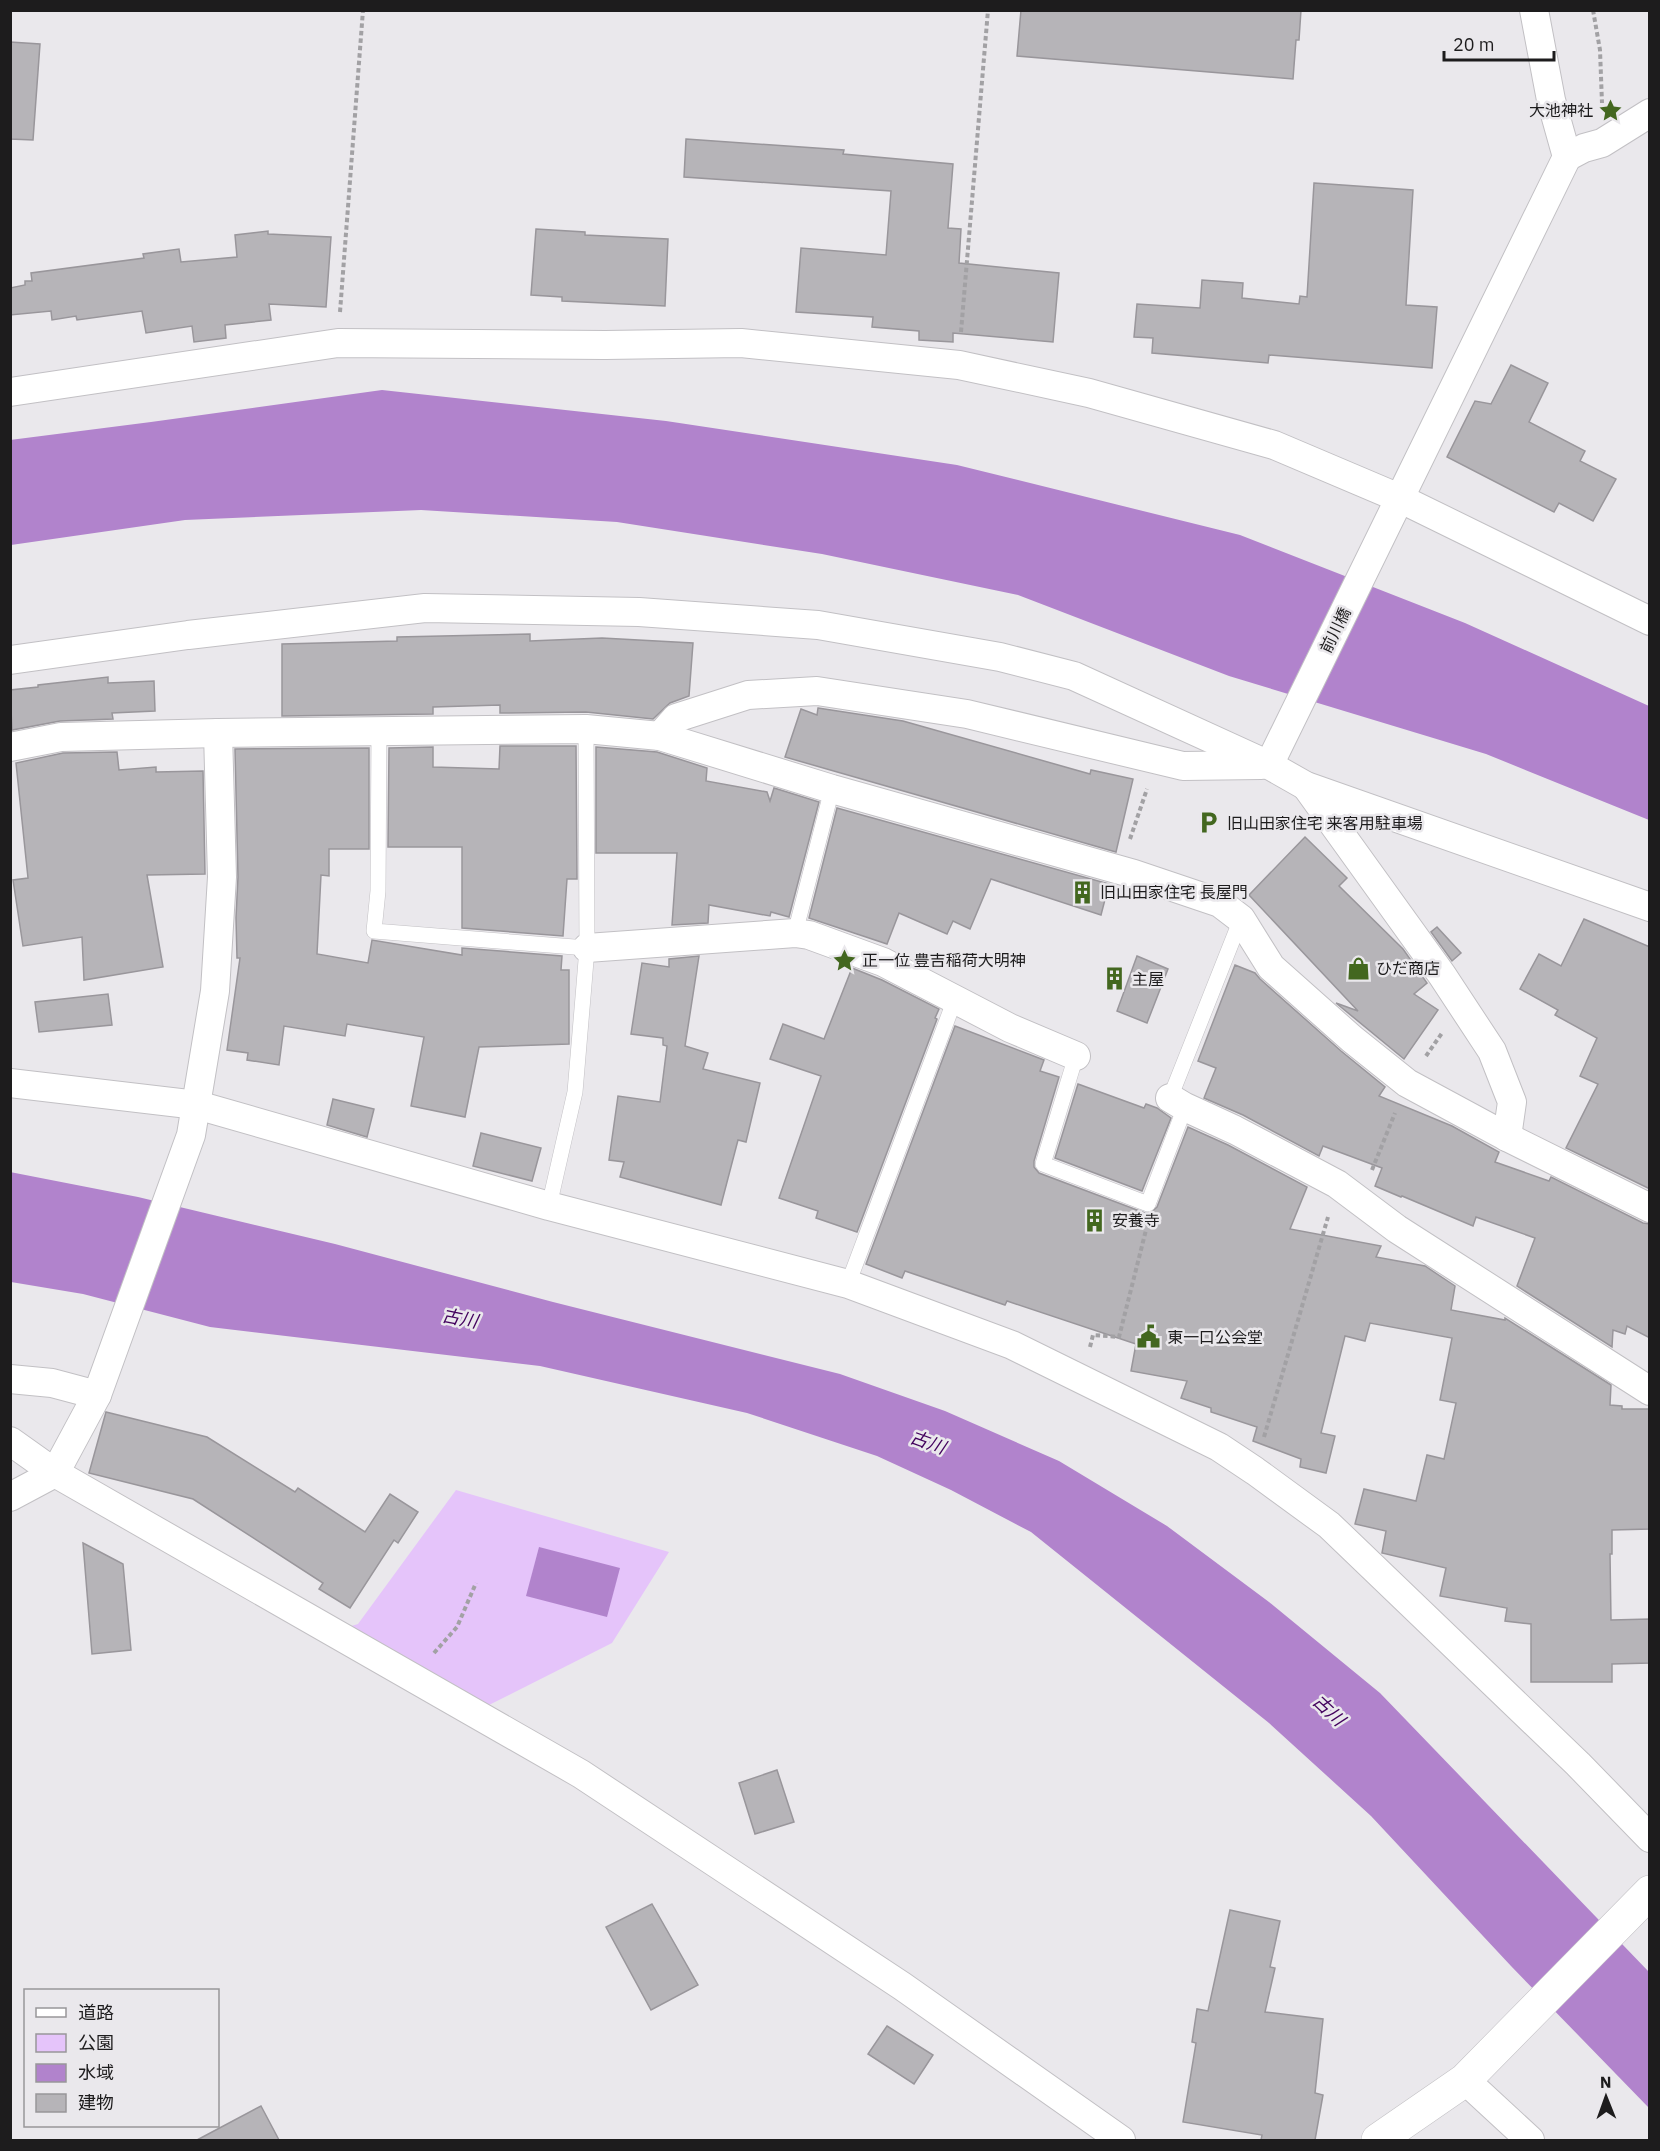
<svg xmlns="http://www.w3.org/2000/svg" width="1660" height="2151" font-family="'IBM Plex Sans','Noto Sans JP',sans-serif">
	<style>
		.green { fill: #e5c4fa }
		.water { fill: #b183cc }
		.building { fill: #b6b4b8; stroke: #99969b; stroke-width: 1.5 }
		.lines { fill: none; stroke-linecap: round; stroke-linejoin: round }
		.service-casing { stroke: #c2c0c4; stroke-width: 16 }
		.minor-casing { stroke: #c2c0c4; stroke-width: 30 }
		.tertiary-casing { stroke: #c2c0c4; stroke-width: 34 }
		.path { stroke: #a2a1a4; stroke-width: 4; stroke-dasharray: 4.5 3; stroke-linecap: butt }
		.service { stroke: #fff; stroke-width: 15 }
		.minor { stroke: #fff; stroke-width: 28 }
		.tertiary { stroke: #fff; stroke-width: 33 }
		.labels { text-anchor: middle; dominant-baseline: central; stroke-width: 5; stroke-linejoin: round; paint-order: stroke }
		.poi-label { font-size: 16px; fill: #1d1c1d; stroke: #eae8ec; text-anchor: start }
		.street-label { font-size: 16px; fill: #1d1c1d; stroke: #eae8ec }
		.water-label { font-size: 18px; font-style: italic; fill: #42005d; stroke: #eae8ec }
	</style>
	<rect width="100%" height="100%" fill="#eae8ec"/>
	<!-- green -->
	<polygon class="green" points="456,1490 669,1552 612,1643 483,1708 341,1629 358,1624"/>
	<!-- water -->
	<g class="water">
		<polygon points="382,390 666,421 957,465 1240,535 1465,623 1649,706 1649,820 1486,754 1229,676 1018,595 822,554 617,522 421,510 185,520 11,545 10,440 151,422"/>
		<polygon points="10,1172 138,1197 335,1244 553,1302 840,1374 945,1411 1059,1461 1167,1526 1269,1602 1380,1693 1649,1972 1649,2108 1511,1966 1371,1816 1269,1723 1031,1532 951,1490 877,1456 747,1413 540,1366 210,1327 83,1294 11,1282"/>
		<polygon points="539,1547 620,1568 607,1617 526,1596"/>
	</g>
	<!-- building -->
	<g class="building">
		<polygon points="1021,10 1301,10 1299,40 1296,40 1293,79 1017,56"/>
		<polygon points="10,42 40,44 33,140 10,139"/>
		<polygon points="686,139 844,150 843,154 953,164 948,228 961,229 959,263 1059,273 1053,342 953,333 953,342 919,340 919,331 872,327 873,317 796,312 801,248 886,255 891,191 684,177"/>
		<polygon points="1314,183 1413,190 1406,305 1437,307 1432,368 1269,355 1268,363 1152,353 1153,338 1134,337 1137,304 1200,308 1202,280 1243,283 1242,298 1299,304 1300,296 1307,297"/>
		<polygon points="536,229 585,232 585,235 668,239 665,306 562,301 562,297 531,295"/>
		<polygon points="268,231 268,234 331,237 326,307 269,304 271,320 225,325 226,338 194,342 192,326 146,333 142,311 77,320 76,316 52,320 51,311 10,315 10,288 25,285 25,281 32,281 31,273 144,258 143,254 179,249 181,262 237,257 235,235"/>
		<polygon points="1511,365 1548,383 1529,422 1585,451 1580,461 1616,479 1593,521 1559,503 1554,512 1447,457 1475,401 1491,404"/>
		<polygon points="530,634 530,641 602,638 693,643 689,696 670,703 653,719 586,712 500,713 500,705 433,707 433,714 282,716 282,644 397,641 397,637"/>
		<polygon points="108,677 108,683 154,681 155,711 112,713 113,719 60,721 12,730 10,690 38,687 38,685"/>
		<polygon points="818,708 903,721 1090,774 1091,770 1133,779 1116,852 785,757 801,709 817,715"/>
		<polygon points="500,746 576,746 577,879 567,879 563,936 462,928 462,847 388,847 389,748 433,747 433,767 499,769"/>
		<polygon points="596,747 657,752 707,768 706,781 767,792 770,801 774,788 819,802 789,917 771,912 770,916 709,905 708,923 672,925 677,853 596,853"/>
		<polygon points="369,748 369,849 329,849 329,876 321,875 317,954 368,963 372,940 462,955 462,948 562,956 561,970 569,970 569,1044 479,1047 465,1117 411,1106 424,1037 347,1024 345,1036 284,1026 279,1065 247,1060 248,1053 227,1050 240,958 237,958 236,918 238,877 235,749"/>
		<polygon points="117,752 119,770 156,767 156,772 203,771 205,874 147,875 163,967 84,980 82,937 23,946 13,880 28,878 16,763 63,753"/>
		<polygon points="837,808 1109,884 1101,915 991,879 970,929 953,921 947,934 899,913 887,944 809,918"/>
		<polygon points="1305,837 1347,878 1339,886 1403,949 1427,983 1414,994 1438,1010 1404,1059 1336,1003 1358,1011 1249,895"/>
		<polygon points="1584,919 1650,947 1650,1189 1566,1148 1598,1084 1580,1076 1597,1038 1555,1015 1558,1010 1520,989 1539,954 1561,966"/>
		<polygon points="1437,927 1461,953 1452,961 1431,932"/>
		<polygon points="699,956 685,1046 708,1053 703,1069 760,1083 746,1142 738,1140 721,1205 620,1177 624,1162 609,1160 618,1096 660,1102 667,1046 663,1045 663,1038 631,1034 642,963 669,967 669,959"/>
		<polygon points="1137,956 1168,969 1147,1023 1117,1011"/>
		<polygon points="1235,965 1255,973 1260,979 1341,1051 1385,1087 1379,1096 1452,1126 1499,1152 1495,1162 1549,1181 1551,1177 1643,1223 1650,1224 1650,1338 1627,1326 1625,1334 1613,1330 1612,1347 1517,1286 1535,1238 1476,1217 1473,1226 1402,1196 1401,1197 1375,1186 1382,1168 1323,1146 1319,1156 1243,1115 1204,1098 1216,1068 1198,1061"/>
		<polygon points="852,968 882,980 939,1009 935,1018 937,1019 857,1232 816,1218 818,1211 779,1198 821,1076 770,1059 783,1024 824,1039"/>
		<polygon points="108,994 112,1025 39,1032 35,1002"/>
		<polygon points="955,1026 1044,1060 1040,1071 1059,1077 1034,1161 1034,1167 1039,1173 1145,1213 1150,1213 1157,1207 1188,1127 1228,1145 1307,1187 1290,1229 1381,1246 1376,1257 1425,1266 1455,1286 1451,1310 1505,1320 1505,1318 1611,1385 1610,1405 1622,1406 1622,1409 1650,1409 1650,1529 1612,1530 1612,1554 1610,1554 1611,1620 1650,1619 1650,1663 1612,1664 1612,1682 1531,1682 1531,1624 1505,1621 1507,1608 1440,1596 1446,1568 1382,1553 1386,1531 1355,1524 1364,1489 1416,1501 1427,1455 1444,1459 1456,1403 1440,1400 1452,1338 1370,1323 1365,1341 1345,1336 1321,1433 1335,1436 1326,1473 1300,1467 1301,1459 1253,1441 1257,1427 1211,1412 1211,1408 1181,1398 1187,1381 1131,1371 1136,1344 1007,1301 1005,1305 905,1271 902,1278 866,1264"/>
		<polygon points="1078,1084 1144,1108 1146,1104 1157,1108 1171,1118 1142,1191 1055,1158"/>
		<polygon points="333,1099 374,1109 367,1137 327,1125"/>
		<polygon points="481,1133 541,1148 532,1181 473,1166"/>
		<polygon points="106,1412 207,1437 295,1492 298,1488 365,1532 390,1494 418,1512 398,1543 394,1540 350,1608 319,1589 323,1583 193,1499 89,1473"/>
		<polygon points="83,1543 123,1564 131,1650 92,1654"/>
		<polygon points="777,1770 794,1822 755,1834 739,1783"/>
		<polygon points="652,1904 698,1985 651,2010 606,1927"/>
		<polygon points="1230,1910 1280,1921 1270,1967 1275,1968 1265,2012 1323,2019 1315,2093 1323,2095 1315,2140 1261,2140 1262,2135 1183,2122 1196,2043 1192,2042 1197,2009 1208,2011"/>
		<polygon points="887,2026 933,2055 914,2084 868,2054"/>
		<polygon points="261,2106 279,2140 197,2140"/>
	</g>
	<g class="lines">
		<defs>
			<g id="service">
				<polyline points="379,731 378,891 374,931 587,948"/>
				<polyline points="795,933 832,789"/>
				<polyline points="1076,1056 1043,1164 1148,1204 1185,1107"/>
				<polyline points="1170,1098 1241,919"/>
				<polyline points="549,1206 575,1092 584,985 587,948 586,729"/>
				<polyline points="848,1284 955,999"/>
			</g>
			<g id="minor">
				<polyline points="1567,157 1584,148 1602,143 1650,113"/>
				<polyline points="10,392 338,343 605,345 741,343 959,365 1089,393 1274,445 1399,498 1650,621"/>
				<polyline points="10,660 188,635 425,608 639,612 818,625 1000,657 1074,676 1269,765 1306,786 1650,907"/>
				<polyline points="660,736 676,718 748,695 817,691 967,714 1183,766 1261,765"/>
				<polyline points="10,747 61,737 218,733 586,729 660,736 832,789 1134,874 1220,903 1241,919 1271,967 1352,1039 1407,1083 1507,1137 1650,1208"/>
				<polyline points="1269,765 1567,157 1551,100 1534,10"/>
				<polyline points="1306,786 1442,975 1492,1051 1512,1102 1507,1137"/>
				<polyline points="587,948 795,933 809,935 883,962 1010,1028 1076,1056"/>
				<polyline points="10,1083 197,1105 549,1206 848,1284 1012,1345 1219,1447 1255,1471 1329,1525 1578,1764 1650,1838"/>
				<polyline points="1170,1098 1185,1107 1235,1130 1337,1184 1397,1229 1650,1391"/>
				<polyline points="10,1379 52,1383 97,1395"/>
				<polyline points="10,1441 55,1473 581,1774 902,1986 1121,2140"/>
				<polyline points="10,1497 55,1473 97,1395 191,1135 215,991 222,877 218,733"/>
				<polyline points="1465,2080 1530,2140"/>
			</g>
			<polyline id="tertiary" points="1378,2140 1465,2080 1650,1892"/>
		</defs>
		<!-- service casing -->
		<use href="#service" class="service-casing"/>
		<!-- minor casing -->
		<use href="#minor" class="minor-casing"/>
		<!-- tertiary casing -->
		<use href="#tertiary" class="tertiary-casing"/>
		<!-- path -->
		<g class="path">
			<polyline points="1593,10 1600,50 1602,103"/>
			<polyline points="340,312 363,10"/>
			<polyline points="961,332 988,10"/>
			<polyline points="1130,839 1147,789"/>
			<polyline points="1426,1056 1442,1033"/>
			<polyline points="1372,1170 1395,1113"/>
			<polyline points="1090,1347 1093,1335 1119,1337 1146,1230"/>
			<polyline points="1264,1437 1328,1217"/>
			<polyline points="434,1653 457,1627 476,1583"/>
		</g>
		<!-- service -->
		<use href="#service" class="service"/>
		<!-- minor -->
		<use href="#minor" class="minor"/>
		<!-- tertiary -->
		<use href="#tertiary" class="tertiary"/>
	</g>
	<!-- icons -->
	<defs>
		<symbol id="sight-bare" viewBox="-9 -9 18 18"><path d="M0-6L1.8-2.2L6-1.7L2.9 1.2L3.7 5.4L0 3.3L-3.7 5.4L-2.9 1.2L-6-1.7L-1.8-2.2Z" fill="#43671f" stroke="#eae8ec" stroke-width="2.5" paint-order="stroke"/></symbol>
		<symbol id="parking-bare" viewBox="-9 -9 18 18"><path d="M-3.5-5.5H1a3.5 3.5 0 0 1 0 7H-1V5.5H-3.5ZM-1-3.4V-.6H.8a1.4 1.4 0 0 0 0-2.8Z" fill="#43671f" stroke="#eae8ec" stroke-width="2.5" paint-order="stroke"/></symbol>
		<symbol id="building-bare" viewBox="-9 -9 18 18"><path d="M-4-6H4V6H1V3H-1V6H-4ZM-2.5-4.3h1.7v1.8h-1.7ZM.8-4.3h1.7v1.8H.8ZM-2.5-1h1.7V.8h-1.7ZM.8-1h1.7V.8H.8Z" fill="#43671f" stroke="#eae8ec" stroke-width="2.5" paint-order="stroke"/></symbol>
		<symbol id="shop-bare" viewBox="-9 -9 18 18"><path d="M-5-2.5h2.3a2.7 3.5 0 0 1 5.4 0H5L5.5 6h-11ZM-1.5-2.5h3a1.5 2.3 0 0 0-3 0Z" fill="#43671f" stroke="#eae8ec" stroke-width="2.5" paint-order="stroke"/></symbol>
		<symbol id="civic-bare" viewBox="-9 -9 18 18"><path d="M-.6-6.5H3V-4.5H.6V-3L4-1V1h2V6H-6V1h2V-1L-.6-3ZM-1.2 2.5V6h2.4V2.5Z" fill="#43671f" stroke="#eae8ec" stroke-width="2.5" paint-order="stroke"/></symbol>
	</defs>
	<g fill-rule="evenodd">
		<use href="#sight-bare" x="1594" y="94" width="33" height="33"/>
		<use href="#parking-bare" x="1192" y="806" width="33" height="33"/>
		<use href="#building-bare" x="1066" y="876" width="33" height="33"/>
		<use href="#sight-bare" x="828" y="944" width="33" height="33"/>
		<use href="#shop-bare" x="1342" y="952" width="33" height="33"/>
		<use href="#building-bare" x="1098" y="962" width="33" height="33"/>
		<use href="#building-bare" x="1078" y="1204" width="33" height="33"/>
		<use href="#civic-bare" x="1132" y="1320" width="33" height="33"/>
	</g>
	<g class="labels">
		<!-- poi labels -->
		<g class="poi-label">
			<text x="1593" y="110" text-anchor="end">大池神社</text>
			<text x="1227" y="823">旧山田家住宅 来客用駐車場</text>
			<text x="1100" y="892">旧山田家住宅 長屋門</text>
			<text x="862" y="960">正一位 豊吉稲荷大明神</text>
			<text x="1376" y="968">ひだ商店</text>
			<text x="1132" y="979">主屋</text>
			<text x="1112" y="1220">安養寺</text>
			<text x="1167" y="1337">東一口公会堂</text>
		</g>
		<!-- street labels -->
		<g class="street-label">
			<text transform="translate(1335 630) rotate(-64)">前川橋</text>
		</g>
		<!-- water labels -->
		<g class="water-label">
			<text transform="translate(460 1318) rotate(11)">古川</text>
			<text transform="translate(928 1442) rotate(20)">古川</text>
			<text transform="translate(1329 1710) rotate(43)">古川</text>
		</g>
	</g>
	<!-- border -->
	<rect width="1660" height="2151" fill="none" stroke="#1d1c1d" stroke-width="24"/>
	<!-- legend -->
	<rect x="24" y="1989" width="195" height="138" fill="#eae8ec" stroke="#989699" stroke-width="1.5"/>
	<rect x="36" y="2008" width="30" height="9" fill="#ffffff" stroke="#989699" stroke-width="1.5"/>
	<text x="78" y="2019" font-size="18" fill="#1d1c1d">道路</text>
	<rect x="36" y="2034" width="30" height="18" fill="#e5c4fa" stroke="#989699" stroke-width="1.5"/>
	<text x="78" y="2049" font-size="18" fill="#1d1c1d">公園</text>
	<rect x="36" y="2064" width="30" height="18" fill="#b183cc" stroke="#989699" stroke-width="1.5"/>
	<text x="78" y="2079" font-size="18" fill="#1d1c1d">水域</text>
	<rect x="36" y="2094" width="30" height="18" fill="#b6b4b8" stroke="#989699" stroke-width="1.5"/>
	<text x="78" y="2109" font-size="18" fill="#1d1c1d">建物</text>
	<!-- north arrow -->
	<g transform="translate(1606 2097) rotate(359)" stroke="#eae8ec" stroke-width="4.5" paint-order="stroke">
	<path d="M0-4.5L10 22L0 15L-10 22Z" fill="#1d1c1d"/>
	<text y="-9" font-size="16" font-weight="bold" text-anchor="middle" fill="#1d1c1d">N</text>
	</g>
	<!-- scale -->
	<path d="M1444 51v9h110v-9" fill="none" stroke="#1d1c1d" stroke-width="3"/>
	<text x="1453" y="51" font-size="18" fill="#1d1c1d" stroke="#eae8ec" stroke-width="4.5" paint-order="stroke">20 m</text>
</svg>
